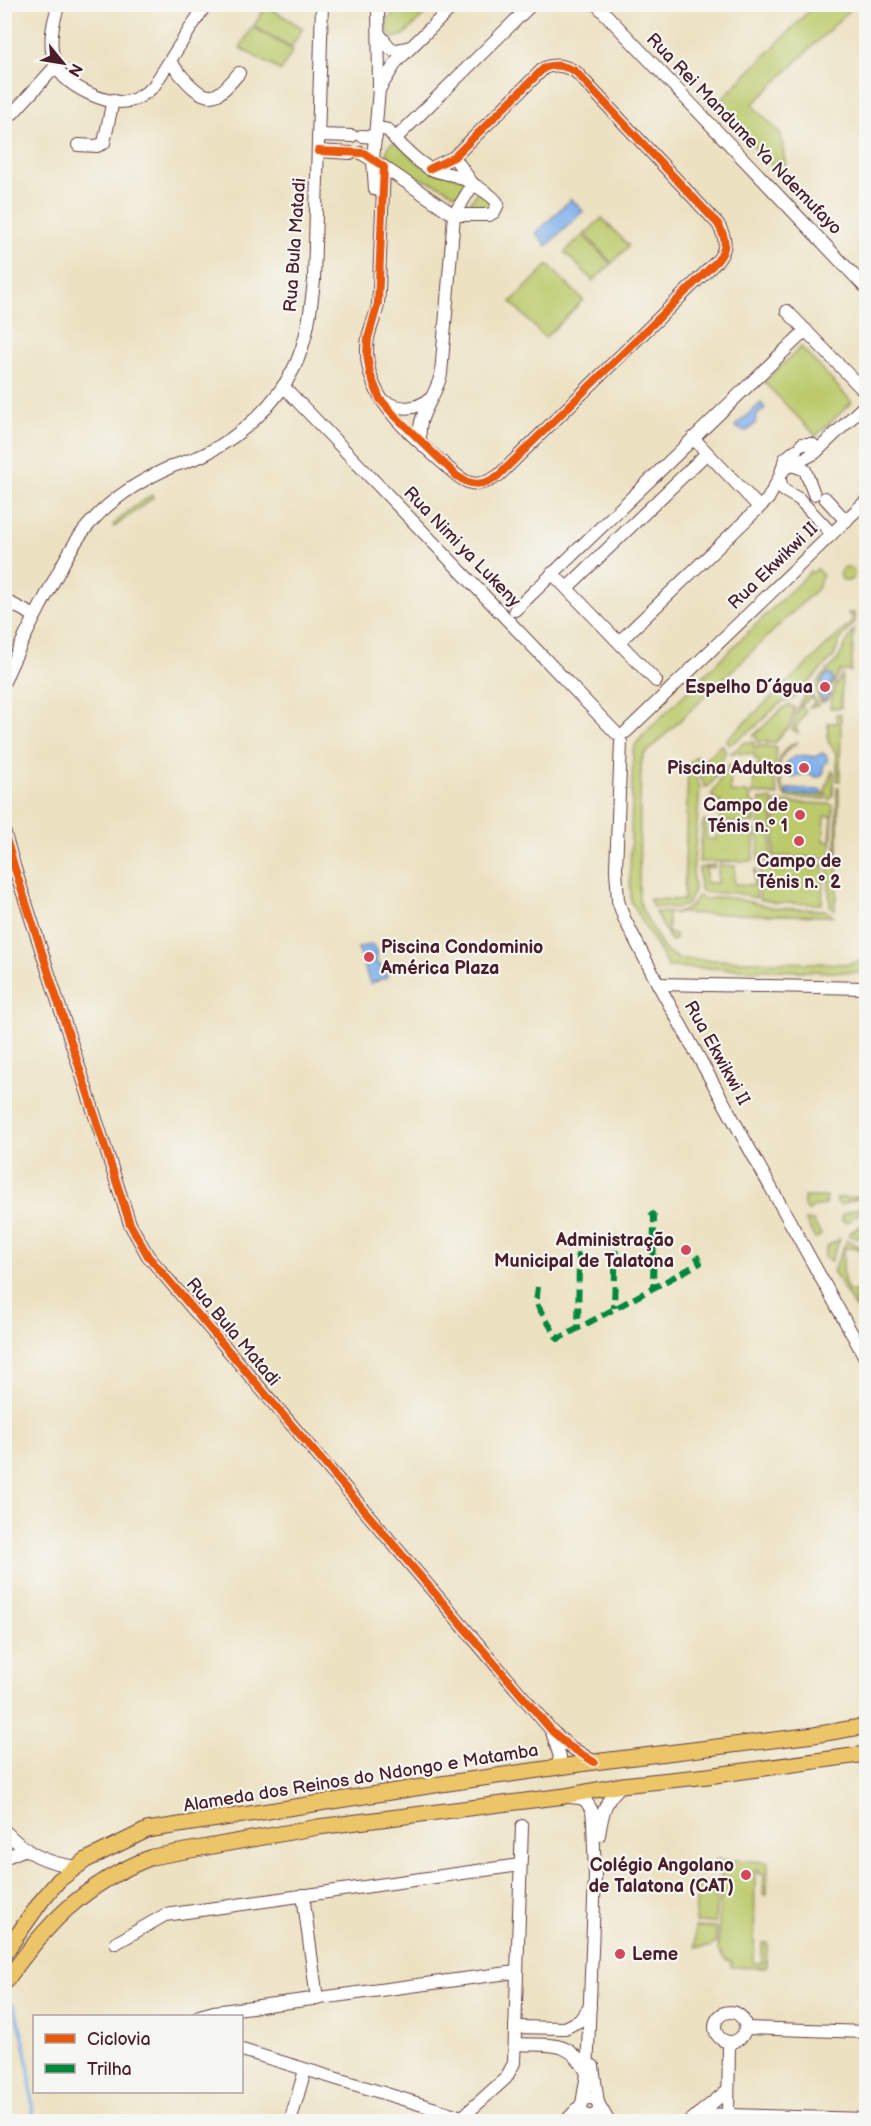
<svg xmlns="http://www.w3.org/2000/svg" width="871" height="2126" font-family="'Balsamiq Sans',sans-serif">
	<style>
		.green { fill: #bcca6c; stroke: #83744c; stroke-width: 1.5; fill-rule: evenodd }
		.water { fill: #7fb0eb; stroke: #64688b; stroke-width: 1.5 }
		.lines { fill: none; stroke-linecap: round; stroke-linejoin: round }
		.stream { stroke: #7fb0eb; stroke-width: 3 }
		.minor-casing { stroke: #623c42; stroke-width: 14 }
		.major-casing { stroke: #623c42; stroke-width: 17 }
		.minor { stroke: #fff; stroke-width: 12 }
		.major { stroke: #ecc569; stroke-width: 15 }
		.quiet { stroke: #00873e; stroke-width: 6; stroke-dasharray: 12 6; stroke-linecap: butt }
		.cycleway-casing { stroke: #f6f6f2; stroke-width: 11 }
		.cycleway { stroke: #e8590c; stroke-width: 8 }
		.poi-dot { fill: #d1495b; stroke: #f6f6f2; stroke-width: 2 }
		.labels { text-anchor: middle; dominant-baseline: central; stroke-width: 4.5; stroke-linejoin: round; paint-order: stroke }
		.street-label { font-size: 18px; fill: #4a1f2b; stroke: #f6f6f2 }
		.poi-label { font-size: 18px; font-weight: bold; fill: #4a1f2b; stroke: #f6f6f2; text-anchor: end }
	</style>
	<rect width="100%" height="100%" fill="#f6f6f2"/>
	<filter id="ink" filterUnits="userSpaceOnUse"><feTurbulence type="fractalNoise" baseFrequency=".0167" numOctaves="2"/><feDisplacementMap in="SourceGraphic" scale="12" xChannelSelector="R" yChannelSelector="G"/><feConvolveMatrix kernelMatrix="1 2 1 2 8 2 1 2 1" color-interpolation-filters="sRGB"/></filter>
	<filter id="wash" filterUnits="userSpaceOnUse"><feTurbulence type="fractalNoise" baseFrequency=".008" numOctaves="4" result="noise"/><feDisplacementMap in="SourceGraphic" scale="24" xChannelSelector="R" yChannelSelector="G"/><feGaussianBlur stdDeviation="1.35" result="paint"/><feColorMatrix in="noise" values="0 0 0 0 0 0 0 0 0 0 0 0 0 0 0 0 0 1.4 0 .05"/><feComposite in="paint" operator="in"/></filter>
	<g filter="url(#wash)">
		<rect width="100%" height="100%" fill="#ece1c1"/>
		<!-- green -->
		<g class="green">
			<path d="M393 5 433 4V6L404 35 394 38C385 33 386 27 386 18L392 17Z"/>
			<polygon points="815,5 855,5 752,105 781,134 786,170 781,175 715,106"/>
			<polygon points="266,6 303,28 291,48 254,26"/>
			<polygon points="252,27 293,50 281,71 240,48"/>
			<polygon points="395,142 420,164 468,180 460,194 454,194 443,187 397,169 391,164 386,153 390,144"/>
			<polygon points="478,191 494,201 492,208 471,206 471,201"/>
			<polygon points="602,218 629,246 612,263 585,234"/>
			<polygon points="583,235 611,264 593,281 565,252"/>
			<polygon points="548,265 583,300 545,338 511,302"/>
			<polygon points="801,347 852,402 816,436 764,382"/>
			<polygon points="152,495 153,498 114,527 113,525 131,509"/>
			<circle cx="847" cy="574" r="7"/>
			<polygon points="817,569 823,576 820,580 819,587 643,756 641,765 640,801 639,900 643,911 664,949 668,953 679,959 848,964 861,961 866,955 866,973 668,967 631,901 630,879 633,751 636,744 647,731 810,572 812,573"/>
			<polygon points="848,613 854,613 855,622 840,640 834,656 794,698 779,704 753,729 729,745 726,740 854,620"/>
			<path d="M854 630 851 671H840L833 685 830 687 833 678 829 674C820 675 820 689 820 697L822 700 829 695 827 688 830 696 826 701 820 703C810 677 825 677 838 659 844 650 847 639 854 630Z"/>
			<polygon points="842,675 841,708 830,708 834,688"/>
			<path d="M810 692 818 706 810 707 815 702 811 697 801 706 806 711 803 718 796 726 798 733 792 729C794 718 801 696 810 692Z"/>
			<polygon points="790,705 795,708 789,728 784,731 775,743 766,743 766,741 757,742 757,737 753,736 783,708"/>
			<polygon points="836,714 841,714 840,781 837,781 837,755 828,741 828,723 837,723"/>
			<path d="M798 741C794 746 790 747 786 751 776 763 779 782 786 795H821V793H824L825 799 786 798C776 785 774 762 785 750 788 746 793 744 798 741Z"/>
			<polygon points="745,742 754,742 754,747 758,748 758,745 777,748 774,780 778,796 755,793 753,795 754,767 759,767 759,760 755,759 754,754 731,753"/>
			<path d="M722 744 726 751C720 762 717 783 705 788L700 774 689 764 696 756 703 762Z"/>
			<polygon points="728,765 731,765 730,792 750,793 750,802 755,803 755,823 720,822 721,802 711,796"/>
			<polygon points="688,767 698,781 700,787 693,873 694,890 687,905 676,908 653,907 649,899 684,900"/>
			<polygon points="832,771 834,773 833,795 831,799 828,799 825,790"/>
			<polygon points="837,787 839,787 837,899 835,899 835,910 830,906 828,867 836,860"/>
			<polygon points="760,799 767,800 771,799 773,801 771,861 758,861"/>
			<path d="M776 802 831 804 833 806 831 856 826 858 774 856ZM825 816H832L830 841H824Z"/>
			<polygon points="707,821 706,838 716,840 717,830 722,827 725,830 755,830 753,861 699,862 703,822"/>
			<polygon points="778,862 824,864 822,904 776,903 759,899 760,865 771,867"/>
			<polygon points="714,865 714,868 706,868 706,883 718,883 718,865 735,866 734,884 754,885 755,869 756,869 756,898 736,893 709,893 700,890 699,868"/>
			<path d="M697 896 707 899 723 897 737 899 775 908 825 910 833 916 668 913V933L675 934V940L671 941 655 912C673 913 689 916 697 896Z"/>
			<polygon points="866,1193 866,1196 840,1205 837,1202 837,1198 852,1198"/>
			<polygon points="804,1197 827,1197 826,1205 816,1206 808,1211 804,1207"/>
			<polygon points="863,1206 865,1210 847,1222 842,1221 843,1214"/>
			<polygon points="805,1220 813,1221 821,1235 815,1239"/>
			<polygon points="865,1223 866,1236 859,1235 857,1239 849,1235 851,1232"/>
			<polygon points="840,1239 830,1262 824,1257 827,1246"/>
			<path d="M847 1240 864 1249 844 1248C843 1263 841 1277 848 1291L856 1292V1310L833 1271Z"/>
			<polygon points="716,1859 768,1862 767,1895 763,1895 764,1874 759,1874 759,1870 755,1870 755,1874 754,1963 762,1963 762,1943 767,1943 766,1968 731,1967 731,1962 725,1959 718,1950 721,1865 716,1864"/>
			<polygon points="697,1883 717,1884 715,1923 695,1923"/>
			<polygon points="695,1927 716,1928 716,1943 710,1947 695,1947"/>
		</g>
		<!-- water -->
		<g class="water">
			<polygon points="571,199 583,211 547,246 536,233"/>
			<polygon points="761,403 765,408 756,416 755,424 747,431 741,430 735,426"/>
			<polygon points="827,674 831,675 834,680 827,688 828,698 823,700 819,696 822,689 822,680"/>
			<path d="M822 753 826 755 828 761 823 766 824 772 820 777H816L806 773 793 778 786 773V764C793 754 803 754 815 757Z"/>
			<polygon points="787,789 821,790 821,795 786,795"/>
			<polygon points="372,944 376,951 377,964 386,969 387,977 370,984 358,948"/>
		</g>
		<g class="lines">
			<!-- stream -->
			<path class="stream" d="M13 2005C28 2044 31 2080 33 2122"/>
		</g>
	</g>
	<g filter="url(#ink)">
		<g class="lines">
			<defs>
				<g id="minor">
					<path d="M59 4C52 24 47 48 57 67 67 87 108 106 129 101 138 99 146 93 153 87L206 4"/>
					<polyline points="378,4 379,89 373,160 375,189 383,193"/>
					<polyline points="596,4 866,288"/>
					<polyline points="379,34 391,49 397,50 410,47"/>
					<path d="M170 62C181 74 200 104 218 94 226 89 233 80 239 73"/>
					<polyline points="380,88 397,61 455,4"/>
					<polyline points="13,113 56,66"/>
					<path d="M377 128 388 130C397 142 416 161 429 168 437 173 448 173 456 176 467 180 494 195 498 204L494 212 489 215H454L384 167"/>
					<polyline points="319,135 352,136"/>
					<polyline points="362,136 376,137"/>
					<polyline points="395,139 532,4"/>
					<polyline points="78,145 97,146 104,143 113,100"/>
					<polyline points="318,151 351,153"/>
					<path d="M361 153 384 167C383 197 381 227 380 258 379 273 380 288 378 303 377 315 370 326 368 338 359 394 407 431 444 464 463 482 475 492 499 475L717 261C728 248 726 238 718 224L575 71C564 66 555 63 544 68L454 157 429 169"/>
					<polyline points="454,157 472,183"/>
					<polyline points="787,311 866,393"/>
					<polyline points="283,386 616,733"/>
					<path d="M385 402C402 410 415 410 430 399"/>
					<polyline points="693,438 759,507"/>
					<path d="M421 443C414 416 436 399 441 374L454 215 473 184"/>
					<polyline points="802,444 812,444 818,450"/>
					<polyline points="792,465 805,470 814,494"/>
					<polyline points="781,473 785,459 796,450"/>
					<polyline points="779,478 783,490 799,499 832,534"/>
					<polyline points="825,498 846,521"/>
					<polyline points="552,573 656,681"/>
					<polyline points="567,588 707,453"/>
					<polyline points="4,600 35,616"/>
					<polyline points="515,610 806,330"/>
					<polyline points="619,642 768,499 784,469 815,453 866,404"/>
					<path d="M4 682C17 650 34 619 50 588 63 564 75 538 94 519 116 495 143 479 173 466 184 462 196 459 207 453 242 435 276 404 294 368 307 341 311 310 314 280L322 4"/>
					<polyline points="626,732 866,501"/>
					<polyline points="621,742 616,869 618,901 624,918 658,984 866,1359"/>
					<polyline points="4,831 15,869 130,1224 148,1256 552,1731 569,1746 594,1762"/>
					<polyline points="658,984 866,988"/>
					<polyline points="552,1732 560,1757 557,1768"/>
					<path d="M4 1830C27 1854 44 1862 76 1867"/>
					<path d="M599 1835C603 1811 604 1801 622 1785"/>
					<polyline points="4,1858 26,1849"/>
					<polyline points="303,1895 317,1999"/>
					<polyline points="116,1943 165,1915 520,1865"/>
					<circle cx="730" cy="2027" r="15"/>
					<polyline points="199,2016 214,2012 516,1972"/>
					<polyline points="515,2027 565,2028 579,2021 590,2007"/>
					<polyline points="745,2028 866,2032"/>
					<path d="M515 2044C550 2046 569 2038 587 2073"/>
					<polyline points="242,2050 462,2117"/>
					<polyline points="593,2066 598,2103 609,2122"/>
					<circle cx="590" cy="2107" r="9"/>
					<polyline points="698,2114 866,2119"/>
					<polyline points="728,2115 729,2043"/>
					<polyline points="290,2122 305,2070"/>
					<polyline points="457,2122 506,2078 514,2063 522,1826"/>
					<polyline points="565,2122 582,2104 587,2074 595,1876 593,1821 592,1811 586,1801 580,1798 569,1797"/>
					<polyline points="689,2122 728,2090"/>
				</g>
				<g id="major">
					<polyline points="4,1954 42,1900 59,1880 86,1860 147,1830 441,1784 594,1762 814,1735 866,1726"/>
					<path d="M4 1984C45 1925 83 1884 152 1857L318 1827 565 1796 622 1785 708 1776 866 1754"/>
				</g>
			</defs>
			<!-- minor casing -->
			<use href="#minor" class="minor-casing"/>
			<!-- major casing -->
			<use href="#major" class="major-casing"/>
			<!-- minor -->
			<use href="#minor" class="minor"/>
			<!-- major -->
			<use href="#major" class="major"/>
			<!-- quiet -->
			<g class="quiet">
				<polyline points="651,1212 654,1217 653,1288"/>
				<polyline points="613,1233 616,1238 614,1308"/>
				<polyline points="577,1253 579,1257 578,1328"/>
				<polyline points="538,1287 536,1303 558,1339 700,1263 695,1253"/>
			</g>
			<defs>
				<g id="cycleway">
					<path d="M318 151 364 153 384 167 378 303 368 338 367 354 370 374 380 399 394 415 457 476C472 487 484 486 499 475L717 261C728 248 726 238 718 224L575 71C564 66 555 63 544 68L454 157 429 169"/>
					<polyline points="4,831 15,869 130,1224 148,1256 552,1731 569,1746 594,1762"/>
				</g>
			</defs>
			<!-- cycleway casing -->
			<use href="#cycleway" class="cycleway-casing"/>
			<!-- cycleway -->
			<use href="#cycleway" class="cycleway"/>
		</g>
	</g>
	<!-- markers -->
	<g class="poi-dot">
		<circle cx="825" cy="687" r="6"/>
		<circle cx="804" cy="768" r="6"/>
		<circle cx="800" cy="815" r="6"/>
		<circle cx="799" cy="841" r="6"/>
		<circle cx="369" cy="957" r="6"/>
		<circle cx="686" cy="1250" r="6"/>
		<circle cx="746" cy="1875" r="6"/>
		<circle cx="620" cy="1954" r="6"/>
	</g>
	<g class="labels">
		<!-- street labels -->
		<g class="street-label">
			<text transform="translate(744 134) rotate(46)">Rua Rei Mandume Ya Ndemufayo</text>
			<text transform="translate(295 245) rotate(-86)">Rua Bula Matadi</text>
			<text transform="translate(462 547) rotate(46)">Rua Nimi ya Lukeny</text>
			<text transform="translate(773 566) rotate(-44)">Rua Ekwikwi II</text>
			<text transform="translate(717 1053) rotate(61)">Rua Ekwikwi II</text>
			<text transform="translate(233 1332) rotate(50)">Rua Bula Matadi</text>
			<text transform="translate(361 1778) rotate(-9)">Alameda dos Reinos do Ndongo e Matamba</text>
		</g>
		<!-- poi labels -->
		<g class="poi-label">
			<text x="813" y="687">Espelho D´água</text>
			<text x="792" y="768">Piscina Adultos</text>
			<text x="788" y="805">Campo de<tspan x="788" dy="21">Ténis n.º 1</tspan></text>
			<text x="799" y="861" text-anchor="middle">Campo de<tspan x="799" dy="21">Ténis n.º 2</tspan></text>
			<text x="381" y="947" text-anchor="start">Piscina Condominio<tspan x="381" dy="21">América Plaza</tspan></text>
			<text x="674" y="1240">Administração<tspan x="674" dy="21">Municipal de Talatona</tspan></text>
			<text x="734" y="1865">Colégio Angolano<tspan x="734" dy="21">de Talatona (CAT)</tspan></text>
			<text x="632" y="1954" text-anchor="start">Leme</text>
		</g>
	</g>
	<!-- margin -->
	<rect width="871" height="2126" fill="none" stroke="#f6f6f2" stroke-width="24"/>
	<!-- legend -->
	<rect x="33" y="2015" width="210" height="78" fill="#f6f6f2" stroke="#b1a0a2" stroke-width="1.5"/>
	<rect x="45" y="2034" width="30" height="9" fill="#e8590c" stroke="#b1a0a2" stroke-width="1.5"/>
	<text x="87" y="2045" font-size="18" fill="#4a1f2b">Ciclovia</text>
	<rect x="45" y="2064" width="30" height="9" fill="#00873e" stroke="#b1a0a2" stroke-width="1.5"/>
	<text x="87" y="2075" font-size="18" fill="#4a1f2b">Trilha</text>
	<!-- north arrow -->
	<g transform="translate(63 63) rotate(120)" stroke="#f6f6f2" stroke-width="4.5" paint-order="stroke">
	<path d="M0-4.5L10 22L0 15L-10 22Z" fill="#4a1f2b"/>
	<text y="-9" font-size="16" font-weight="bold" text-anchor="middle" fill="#4a1f2b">N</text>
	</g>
</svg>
